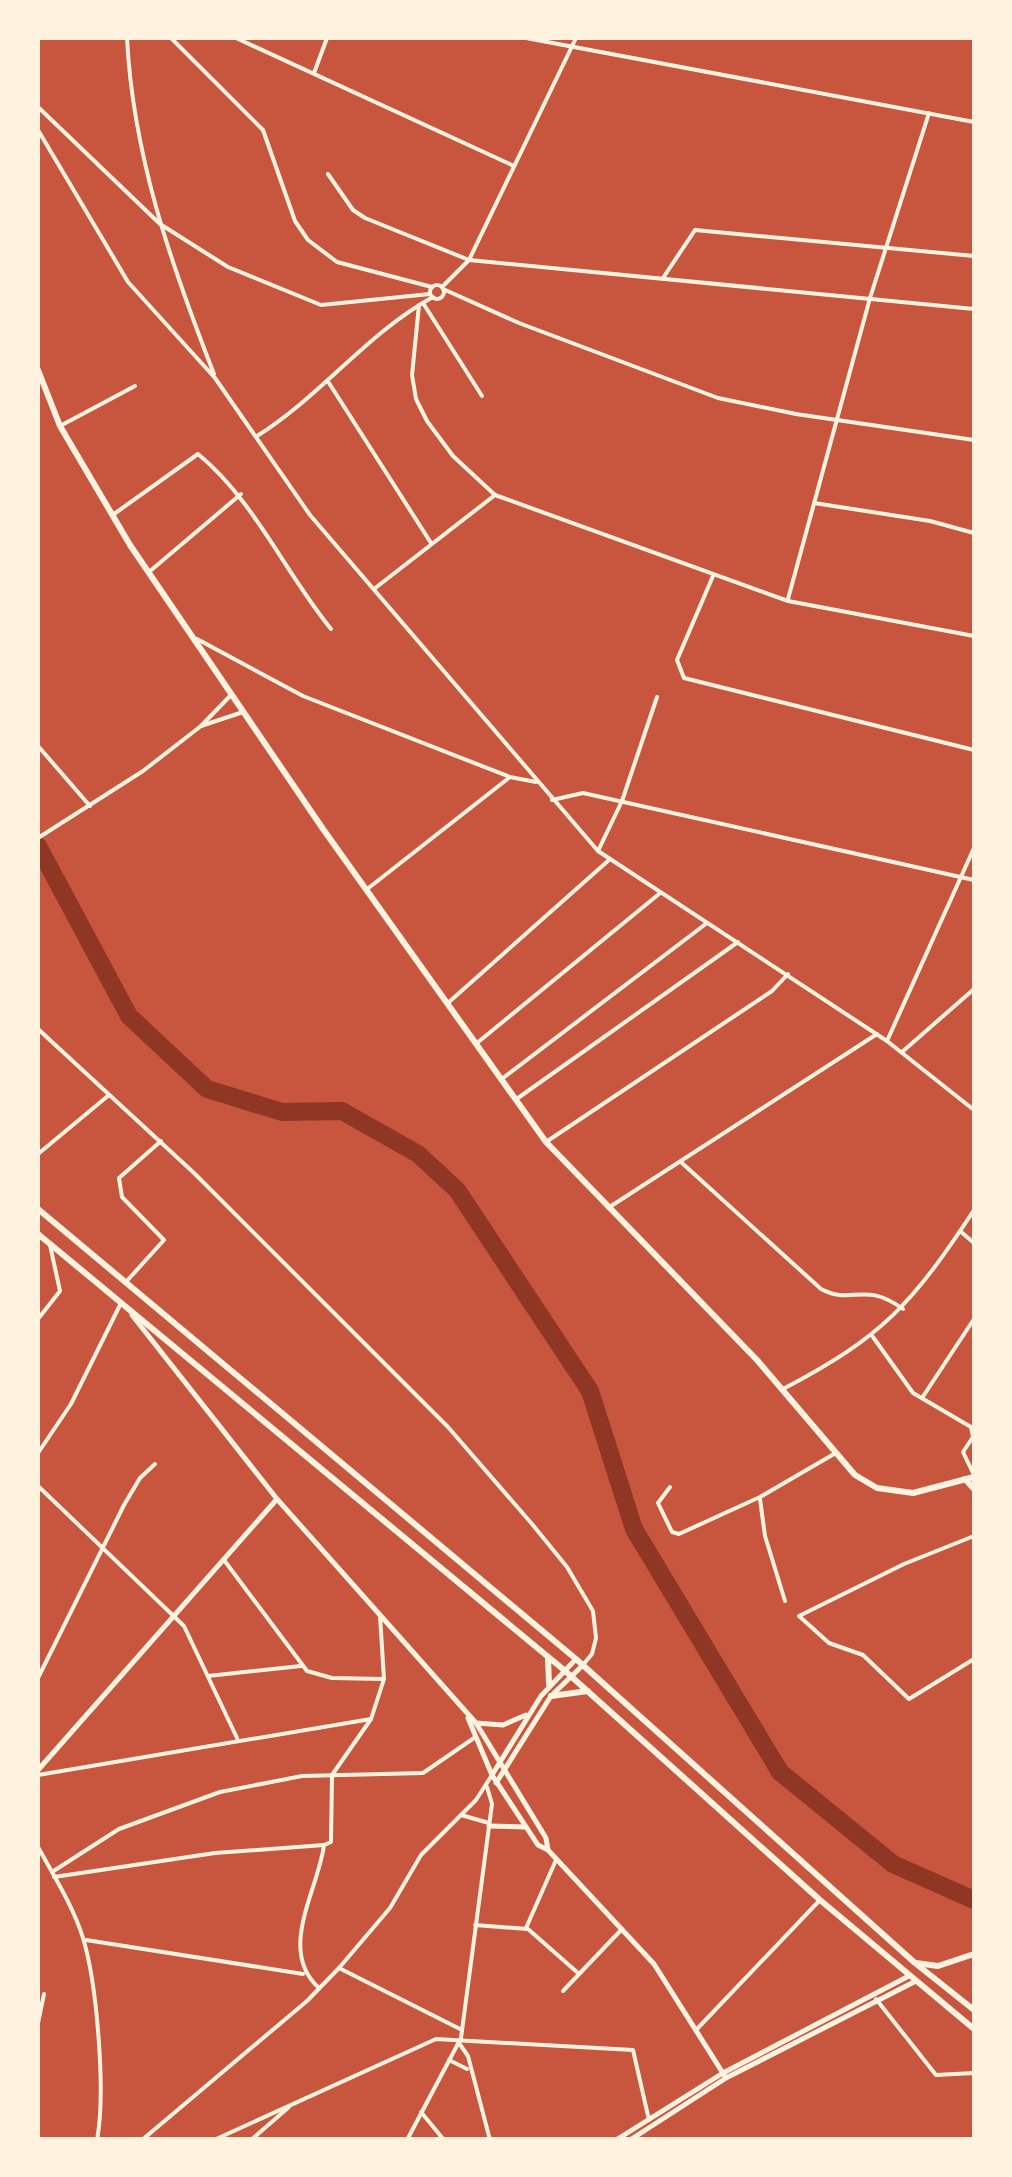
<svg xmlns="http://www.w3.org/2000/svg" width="1012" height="2177" font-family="Signika,sans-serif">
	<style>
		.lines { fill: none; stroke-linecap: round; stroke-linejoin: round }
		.river { stroke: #8f3625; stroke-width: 18 }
		.minor { stroke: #fff3e0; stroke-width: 4 }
		.tertiary { stroke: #fff3e0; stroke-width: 5 }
		.secondary { stroke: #fff3e0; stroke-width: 6 }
		.primary { stroke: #fff3e0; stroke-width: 6 }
	</style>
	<rect width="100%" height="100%" fill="#c8553d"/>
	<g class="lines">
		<!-- river -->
		<polyline class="river" points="38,846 129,1016 207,1089 282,1112 342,1111 418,1154 457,1190 590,1391 634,1529 780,1772 893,1864 974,1900"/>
		<!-- minor -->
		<g class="minor">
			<path d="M127 38C133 156 171 264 214 374"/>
			<polyline points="171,38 263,130 295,221 308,240 337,262 432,287"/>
			<polyline points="236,38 514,166"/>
			<polyline points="526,38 974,122"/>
			<polyline points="314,73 327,38"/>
			<polyline points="38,107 160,224 228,267 321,305 430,294"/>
			<polyline points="38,130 128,282 215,378 310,515 598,851 887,1041 974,1110"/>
			<polyline points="328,174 353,210 365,218 469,260 974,309"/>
			<polyline points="663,278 695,230 974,256"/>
			<circle cx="437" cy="292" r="7"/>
			<polyline points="442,287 469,260 576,38"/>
			<polyline points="443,289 519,323 718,398 796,414 974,440"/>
			<polyline points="423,303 482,396"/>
			<polyline points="419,305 412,375 416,399 427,421 453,456 495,495 788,601 974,636"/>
			<polyline points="329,383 431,543"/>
			<polyline points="60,426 135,386"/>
			<path d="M257 436C321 396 367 333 433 297"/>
			<polyline points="814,503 930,521 974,533"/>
			<path d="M114 514 198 454C254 500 284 571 331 629"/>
			<polyline points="149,572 241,494"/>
			<polyline points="713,576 677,660 684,678 974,750"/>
			<polyline points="374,589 495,495"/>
			<polyline points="788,599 870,298 929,113"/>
			<polyline points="197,639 303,696 510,777 536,782"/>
			<polyline points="201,726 243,712"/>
			<polyline points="38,746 90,806"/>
			<polyline points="552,800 583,793 974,880"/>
			<polyline points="38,838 143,771 201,726 230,696"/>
			<polyline points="598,851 622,801 657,697"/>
			<polyline points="366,890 510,777"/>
			<polyline points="449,1002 609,860"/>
			<polyline points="38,1029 194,1173 448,1427 532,1524 567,1567 593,1611 596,1638 592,1654 582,1666"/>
			<polyline points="887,1041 974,848"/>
			<polyline points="477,1043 659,894"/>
			<polyline points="902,1052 974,989"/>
			<polyline points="503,1078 707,923"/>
			<polyline points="518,1098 738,942"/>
			<polyline points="546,1142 772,991 788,974"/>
			<polyline points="38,1154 109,1095"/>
			<path d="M682 1163 821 1289C853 1306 863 1280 903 1309"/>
			<polyline points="608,1208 877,1034"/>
			<polyline points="960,1231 974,1243"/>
			<polyline points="125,1283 164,1240 122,1197 119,1178 161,1141"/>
			<polyline points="38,1319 60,1291 50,1245"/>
			<polyline points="873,1337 913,1393 971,1427 973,1437 963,1452 974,1475"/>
			<path d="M783 1389C883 1337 913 1303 974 1210"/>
			<polyline points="922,1398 974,1319"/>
			<polyline points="38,1453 71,1404 121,1303"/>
			<polyline points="38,1486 184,1626 237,1738"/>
			<polyline points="670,1487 658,1503 672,1532 679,1534 760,1497 834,1454"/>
			<polyline points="760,1499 765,1536 785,1601"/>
			<polyline points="974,1536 904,1564 799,1616 829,1643 863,1655 909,1699 974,1659"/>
			<polyline points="224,1560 307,1671 332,1678 382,1679"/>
			<polyline points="208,1676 301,1666"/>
			<polyline points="38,1678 124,1505 140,1478 155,1464"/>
			<polyline points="38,1775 371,1719 384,1679 380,1616"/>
			<polyline points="461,1815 489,1823"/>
			<polyline points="324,1845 331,1842 332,1775 371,1719"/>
			<path d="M38 1847C54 1876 73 1906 83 1938 97 1984 106 2092 97 2140"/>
			<polyline points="52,1872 119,1829 220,1792 302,1776 423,1773 474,1738"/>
			<path d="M54 1877 215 1853 324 1845C318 1891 277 1950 319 1988"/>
			<polyline points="475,1925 528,1929 578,1973"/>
			<polyline points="526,1928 556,1860"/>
			<polyline points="86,1940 303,1974"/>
			<polyline points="339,1968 462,2030"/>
			<polyline points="563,1991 622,1929"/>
			<polyline points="876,1999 936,2075 974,2073"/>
			<polyline points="38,2023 44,1994"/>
			<polyline points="697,2029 818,1902"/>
			<polyline points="459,2043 468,2056 490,2140"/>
			<polyline points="449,2060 467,2069"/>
			<polyline points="421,2112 444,2140"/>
			<polyline points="142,2140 307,2001 339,1968 390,1908 421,1855 476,1800 492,1775"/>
			<polyline points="214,2140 436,2039 633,2050 649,2120"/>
			<polyline points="251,2140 289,2107"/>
			<polyline points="407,2140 461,2038 492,1804 487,1787"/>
		</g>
		<!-- tertiary -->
		<g class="tertiary">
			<polyline points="132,1315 277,1499 476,1723 546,1838 548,1850"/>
			<polyline points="468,1718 492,1775 538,1845 548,1850 654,1964 726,2078"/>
			<polyline points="476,1723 503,1725 526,1715"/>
			<polyline points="38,1770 277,1499"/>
			<polyline points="492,1775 541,1696 576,1659"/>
			<polyline points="496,1783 551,1696 582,1666"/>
			<polyline points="489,1826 525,1827"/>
			<polyline points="616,2140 723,2073 907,1977"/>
			<polyline points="630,2140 726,2078 914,1982"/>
		</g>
		<!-- secondary -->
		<polyline class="secondary" points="38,370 60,426 130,545 323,829 546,1142 757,1360 855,1475 877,1488 913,1493 974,1477"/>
		<!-- primary -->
		<g class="primary">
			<polyline points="38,1209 576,1659 915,1963 974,2010"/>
			<polyline points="38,1234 564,1670 820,1900 974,2029"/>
			<polyline points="965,1479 974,1489"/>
			<polyline points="548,1658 549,1684"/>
			<polyline points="551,1696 588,1691"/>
			<polyline points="916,1963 938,1966 974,1954"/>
		</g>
	</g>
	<!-- border -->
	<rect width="1012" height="2177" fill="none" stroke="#fff3e0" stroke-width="80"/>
</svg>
